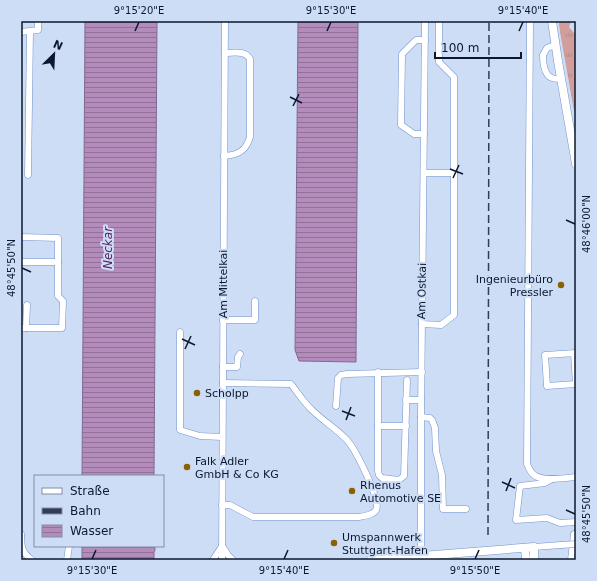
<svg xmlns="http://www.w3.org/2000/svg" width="597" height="581" font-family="'DejaVu Sans',sans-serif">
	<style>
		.grass { fill: url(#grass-tufts) }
		.water { fill: url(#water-rules); stroke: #816991 }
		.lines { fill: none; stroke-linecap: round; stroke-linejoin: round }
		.minor-casing { stroke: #7193cd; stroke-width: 7 }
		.major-casing { stroke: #7193cd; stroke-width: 9 }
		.minor { stroke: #fff; stroke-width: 6 }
		.major { stroke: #fff; stroke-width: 8 }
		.rail { stroke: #303d54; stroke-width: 1.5; stroke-dasharray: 8 4; stroke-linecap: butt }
		.minor-bridge-casing { stroke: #7193cd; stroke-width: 7; stroke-linecap: butt }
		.minor-bridge { stroke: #fff; stroke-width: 6 }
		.ticks { fill: none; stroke: #0b182e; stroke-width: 1.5 }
		.poi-dot { fill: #896100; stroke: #ceddf6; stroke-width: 1.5 }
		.labels { text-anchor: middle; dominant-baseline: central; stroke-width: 4; stroke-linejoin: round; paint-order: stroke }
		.poi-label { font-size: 11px; fill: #0b182e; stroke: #ceddf6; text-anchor: start }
		.street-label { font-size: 11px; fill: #0b182e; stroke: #ceddf6 }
		.water-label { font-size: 12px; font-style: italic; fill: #55245f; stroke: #ceddf6 }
		.neatline { fill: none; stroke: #0b182e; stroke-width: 1.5 }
		.ticks-label { font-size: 10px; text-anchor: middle; fill: #0b182e }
	</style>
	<defs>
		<pattern id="grass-tufts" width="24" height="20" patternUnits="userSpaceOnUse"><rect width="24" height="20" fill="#d29e9d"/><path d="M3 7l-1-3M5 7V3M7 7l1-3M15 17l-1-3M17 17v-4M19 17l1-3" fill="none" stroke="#b38788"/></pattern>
		<pattern id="water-rules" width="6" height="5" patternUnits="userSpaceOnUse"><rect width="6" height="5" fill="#b38cbb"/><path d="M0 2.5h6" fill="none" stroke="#907198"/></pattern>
	</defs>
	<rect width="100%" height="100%" fill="#ceddf6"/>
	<!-- grass -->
	<polygon class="grass" points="559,21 571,21 569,27 574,33 576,33 576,109 575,109 574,111 560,32"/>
	<!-- water -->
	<g class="water">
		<polygon points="85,21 157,21 154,476 82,476"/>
		<polygon points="298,21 358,21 356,362 299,361 295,350"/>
		<polygon points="82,546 154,546 154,547 155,548 155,550 154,552 154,560 82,560"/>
	</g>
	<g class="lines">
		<defs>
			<g id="minor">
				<path d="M530 21 527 464C529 468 530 472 534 475 543 482 565 478 576 477"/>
				<polyline points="21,32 38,30 38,21"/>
				<path d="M555 45 547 48 543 55C543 62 544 75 552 78 555 79 558 79 561 78"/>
				<polyline points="424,134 414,134 401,125 402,54 416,40 425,40"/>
				<path d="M224 156C238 155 246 151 250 137V59C245 50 234 53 225 53"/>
				<polyline points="424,173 454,173"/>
				<polyline points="28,175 30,32"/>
				<polyline points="21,237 58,238 58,296 63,301 62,328 21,328"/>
				<polyline points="21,262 58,262"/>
				<polyline points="223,320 255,320 255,301"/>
				<polyline points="422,324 441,325 454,315 454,77 439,62 439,21"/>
				<polyline points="26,328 27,305"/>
				<polyline points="180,332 180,430 200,436 222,437"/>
				<polyline points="574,353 576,384 547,386 545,355 576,353"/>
				<polyline points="223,367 237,367 238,357 240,354"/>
				<polyline points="378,372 378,471 379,475 382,478 399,480 404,476 407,380"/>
				<polyline points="406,400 421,400"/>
				<polyline points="336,406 338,378 341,375 347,374 422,372"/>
				<polyline points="421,417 430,418 432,420 435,428 436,451 442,475 443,509 466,509"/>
				<polyline points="378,426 406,426"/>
				<polyline points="552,479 545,483 520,486 516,520 547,518 560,523 576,522"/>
				<path d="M222 505H230L253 517H359C365 516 373 515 376 510 382 501 355 449 347 440 337 429 323 421 312 410 304 403 298 393 291 384L223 383"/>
				<path d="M21 534C21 546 21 552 32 560"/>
				<polyline points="222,546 228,555 233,560"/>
				<polyline points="534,547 561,545"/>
				<polyline points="67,560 69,546"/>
				<polyline points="213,560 222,546"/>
				<polyline points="222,560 225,21"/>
				<polyline points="422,560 421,556 421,417 425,21"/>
				<polyline points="571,560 574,534"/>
			</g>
			<g id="major">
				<polyline points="552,21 558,61 576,164"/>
				<polyline points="525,548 526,560"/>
				<polyline points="371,560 534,547 534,560"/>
			</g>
		</defs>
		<!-- minor casing -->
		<use href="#minor" class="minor-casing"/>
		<!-- major casing -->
		<use href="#major" class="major-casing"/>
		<!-- minor -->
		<use href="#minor" class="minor"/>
		<!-- major -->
		<use href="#major" class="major"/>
		<!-- rail -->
		<polyline class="rail" points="488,535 489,21"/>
		<defs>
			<polyline id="minor-bridge" points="561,545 576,544"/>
		</defs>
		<!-- minor-bridge casing -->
		<use href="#minor-bridge" class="minor-bridge-casing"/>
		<!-- minor-bridge -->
		<use href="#minor-bridge" class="minor-bridge"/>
	</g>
	<!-- ticks -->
	<path class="ticks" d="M135 31 139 22M327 31 331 22M519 31 523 22M290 97 302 103M293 106 299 94M450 169 463 174M453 178 459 165M566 220 575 224M22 268 31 272M182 339 195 345M185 349 191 336M342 411 355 416M346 420 351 407M502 482 515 488M506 491 511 478M566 510 575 514M92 559 96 550M284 559 288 550M475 559 479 550"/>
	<!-- markers -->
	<g class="poi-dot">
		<circle cx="561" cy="285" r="4"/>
		<circle cx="197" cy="393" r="4"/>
		<circle cx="187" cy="467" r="4"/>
		<circle cx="352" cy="491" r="4"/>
		<circle cx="334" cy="543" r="4"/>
	</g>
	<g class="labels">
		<!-- poi labels -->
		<g class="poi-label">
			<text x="553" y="279" text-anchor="end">Ingenieurbüro<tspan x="553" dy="13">Pressler</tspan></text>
			<text x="205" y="393">Scholpp</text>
			<text x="195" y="461">Falk Adler<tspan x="195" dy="13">GmbH &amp; Co KG</tspan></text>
			<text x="360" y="485">Rhenus<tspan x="360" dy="13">Automotive SE</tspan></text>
			<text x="342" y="537">Umspannwerk<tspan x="342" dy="13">Stuttgart-Hafen</tspan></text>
		</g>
		<!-- street labels -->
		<g class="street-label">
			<text transform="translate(223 284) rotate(-90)">Am Mittelkai</text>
			<text transform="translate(422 291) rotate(-89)">Am Ostkai</text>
		</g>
		<!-- water labels -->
		<g class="water-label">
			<text transform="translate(108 248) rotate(-90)">Neckar</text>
		</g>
	</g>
	<!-- border -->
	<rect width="597" height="581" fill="none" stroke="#ceddf6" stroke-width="44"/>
	<!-- legend -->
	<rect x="34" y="475" width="130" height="72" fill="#ceddf6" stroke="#808ea6"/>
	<rect x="42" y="488" width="20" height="6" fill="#ffffff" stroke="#808ea6"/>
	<text x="70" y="495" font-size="12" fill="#0b182e">Straße</text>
	<rect x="42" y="508" width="20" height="6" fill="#303d54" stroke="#808ea6"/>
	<text x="70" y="515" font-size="12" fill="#0b182e">Bahn</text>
	<rect x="42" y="525" width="20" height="12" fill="url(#water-rules)" stroke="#808ea6"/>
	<text x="70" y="535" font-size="12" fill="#0b182e">Wasser</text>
	<!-- north arrow -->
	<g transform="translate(54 54) rotate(24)" stroke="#ceddf6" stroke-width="3" paint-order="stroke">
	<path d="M0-3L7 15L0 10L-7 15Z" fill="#0b182e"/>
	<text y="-6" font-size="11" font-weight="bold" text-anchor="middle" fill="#0b182e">N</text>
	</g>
	<!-- scale -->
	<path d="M435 52v6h86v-6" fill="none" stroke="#0b182e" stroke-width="2"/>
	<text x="441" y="52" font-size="12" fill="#0b182e" stroke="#ceddf6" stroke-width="3" paint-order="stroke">100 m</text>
	<rect x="22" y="22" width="553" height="537" class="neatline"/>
	<g class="ticks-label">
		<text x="139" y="14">9°15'20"E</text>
		<text x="331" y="14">9°15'30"E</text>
		<text x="523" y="14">9°15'40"E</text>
		<text transform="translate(586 224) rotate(-90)" y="4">48°46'00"N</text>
		<text transform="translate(11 268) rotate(-90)" y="4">48°45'50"N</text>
		<text transform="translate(586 514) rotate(-90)" y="4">48°45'50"N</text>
		<text x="92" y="574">9°15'30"E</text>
		<text x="284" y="574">9°15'40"E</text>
		<text x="475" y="574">9°15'50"E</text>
	</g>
</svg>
